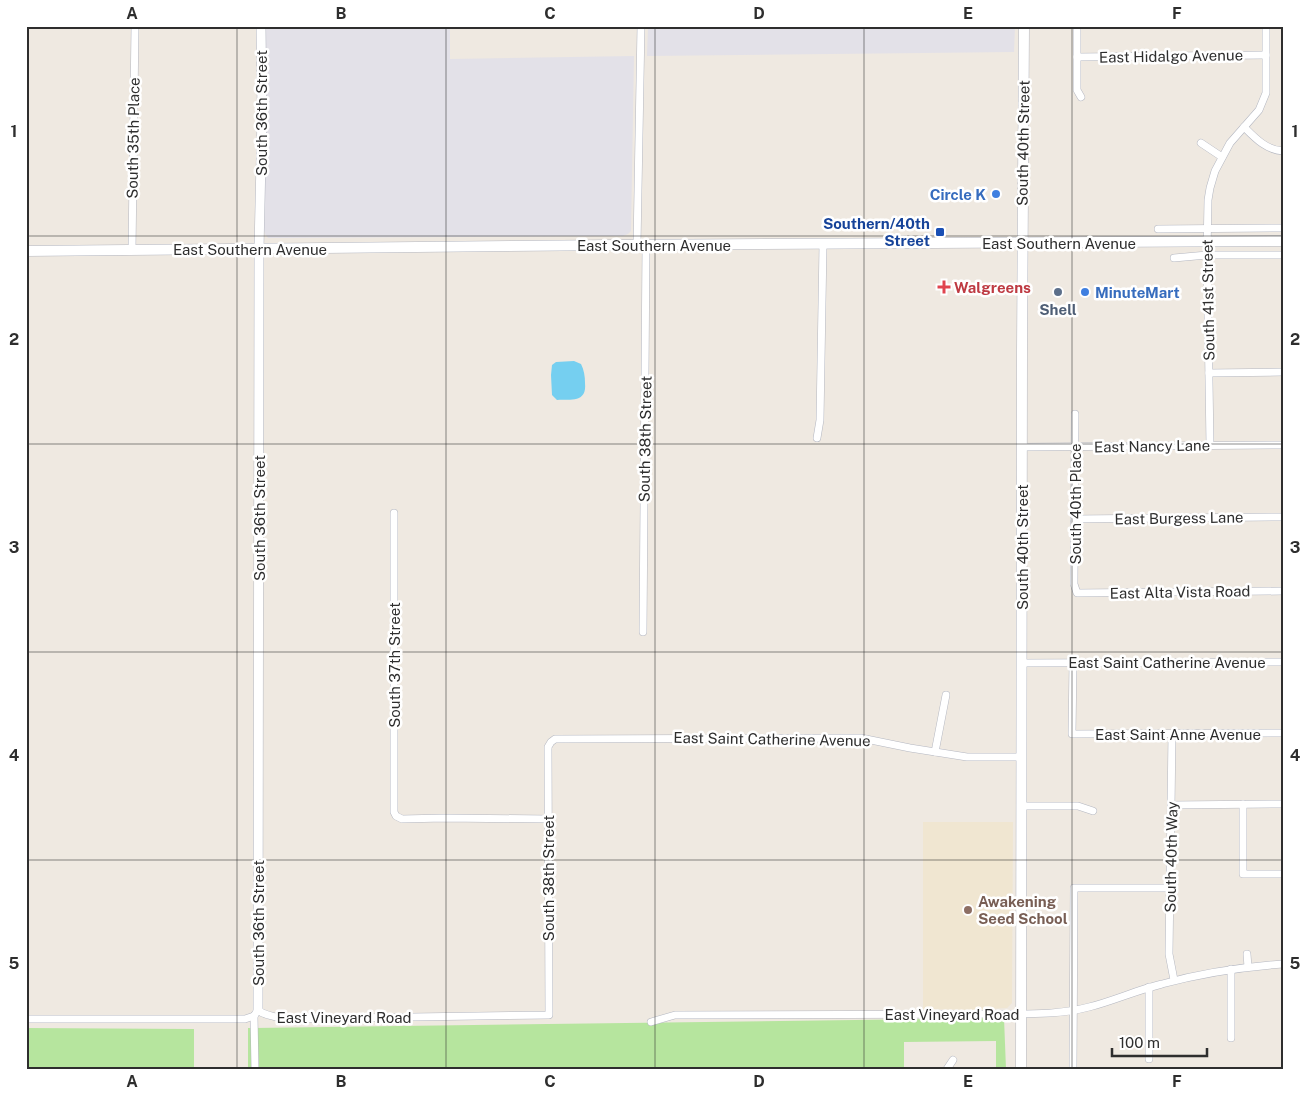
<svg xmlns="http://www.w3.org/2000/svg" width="1309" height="1095" font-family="'Public Sans',sans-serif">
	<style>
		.industrial { fill: #e3e1e8 }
		.education { fill: #f0e6d1 }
		.green { fill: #b6e59e }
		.water { fill: #75cff0 }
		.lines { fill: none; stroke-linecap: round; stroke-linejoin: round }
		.minor-casing { stroke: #b4b7c1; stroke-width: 8 }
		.tertiary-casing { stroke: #b4b7c1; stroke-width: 10 }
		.secondary-casing { stroke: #b4b7c1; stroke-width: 11 }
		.minor { stroke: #fff; stroke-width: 7 }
		.tertiary { stroke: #fff; stroke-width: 9 }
		.secondary { stroke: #fff; stroke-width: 10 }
		.grid { fill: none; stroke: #2e2e2e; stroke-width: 1; stroke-opacity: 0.55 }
		.shop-dot { fill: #3f7fe0; stroke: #fff; stroke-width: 2 }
		.transit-dot { fill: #1a4fb4; stroke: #fff; stroke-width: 2 }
		.health-dot { fill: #e0444e; stroke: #fff; stroke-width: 2 }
		.service-dot { fill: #5c6f8a; stroke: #fff; stroke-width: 2 }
		.education-dot { fill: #8d6e63; stroke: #fff; stroke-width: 2 }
		.labels { text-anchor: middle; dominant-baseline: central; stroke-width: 5; stroke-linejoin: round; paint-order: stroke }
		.street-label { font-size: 15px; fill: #2e2e2e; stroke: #fff }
		.shop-label { font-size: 15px; font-weight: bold; fill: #366cbe; stroke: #fff; text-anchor: end }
		.transit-label { font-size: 15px; font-weight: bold; fill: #164399; stroke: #fff; text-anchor: end }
		.health-label { font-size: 15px; font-weight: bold; fill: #be3a42; stroke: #fff; text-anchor: start }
		.service-label { font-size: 15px; font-weight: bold; fill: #4e5e75; stroke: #fff }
		.education-label { font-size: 15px; font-weight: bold; fill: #785e54; stroke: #fff; text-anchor: start }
		.neatline { fill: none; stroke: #2e2e2e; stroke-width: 2 }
		.grid-label { font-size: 16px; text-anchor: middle; font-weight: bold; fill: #2e2e2e }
	</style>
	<rect width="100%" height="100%" fill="#efe9e1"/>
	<!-- industrial -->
	<g class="industrial">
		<polygon points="266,26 450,26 450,59 634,56 631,231 628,234 623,236 268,238 265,234 264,230"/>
		<polygon points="648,26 1015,26 1014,52 647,56"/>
	</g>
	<!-- education -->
	<polygon class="education" points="923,822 1013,822 1012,998 1012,1003 1007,1008 974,1010 923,1009"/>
	<!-- green -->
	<g class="green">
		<polygon points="1004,1018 1006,1069 996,1069 996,1041 904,1042 904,1069 248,1069 248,1028"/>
		<polygon points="26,1028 194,1029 194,1069 26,1069"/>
	</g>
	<!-- water -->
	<path class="water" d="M574 361 581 364C584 370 585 376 585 383 587 403 571 399 557 400L552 395 551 375 552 365 556 362Z"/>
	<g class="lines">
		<defs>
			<g id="minor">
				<polyline points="1077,26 1077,90 1081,97"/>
				<polyline points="1077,57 1266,55"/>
				<path d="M1244 127C1255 138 1266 150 1283 151"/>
				<polyline points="1201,143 1222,157"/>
				<polyline points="1158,229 1283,228"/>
				<polyline points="637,245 641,26"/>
				<polyline points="132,250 135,26"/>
				<polyline points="1174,258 1207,255 1283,255"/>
				<polyline points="1209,373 1283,372"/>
				<polyline points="1075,414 1074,584 1077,593 1283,591"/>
				<polyline points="817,438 820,420 823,245"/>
				<polyline points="1210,445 1207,252 1208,200 1210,188 1215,171 1230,143 1259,110 1266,93 1266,26"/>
				<polyline points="1022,447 1283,445"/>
				<polyline points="394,513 394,812 396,816 402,819 444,818 548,819"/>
				<polyline points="1074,519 1283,517"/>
				<polyline points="643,632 646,245"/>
				<polyline points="1021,663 1283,662"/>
				<polyline points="1073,663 1072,734 1283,733"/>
				<polyline points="1172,734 1169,954 1174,980"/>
				<polyline points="935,752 946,695"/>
				<polyline points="1243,804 1243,874 1283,874"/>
				<polyline points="1172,805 1283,804"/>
				<polyline points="1021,806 1078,806 1093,811"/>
				<polyline points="1247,954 1248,967"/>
				<polyline points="1231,969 1231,1038"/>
				<polyline points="1149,987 1149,1059"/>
				<polyline points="254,1016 255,1069"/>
				<path d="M26 1019H245L254 1016 258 1010C266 1017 274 1015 282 1019L549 1015 548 747 551 742 555 739 861 738 910 748 967 757H1022"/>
				<path d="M651 1022 675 1015 1009 1014C1035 1014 1063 1014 1089 1007 1113 1001 1137 990 1162 984 1202 973 1242 967 1283 964"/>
				<polyline points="947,1069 953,1060"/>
				<polyline points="1073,1069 1074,888 1170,888"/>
			</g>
			<polyline id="tertiary" points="258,1010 259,249 262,115 261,26"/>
			<g id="secondary">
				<polyline points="26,251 616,245 1283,241"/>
				<polyline points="1021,1069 1022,351 1024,26"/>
			</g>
		</defs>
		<!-- minor casing -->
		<use href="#minor" class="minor-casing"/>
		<!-- tertiary casing -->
		<use href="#tertiary" class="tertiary-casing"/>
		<!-- secondary casing -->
		<use href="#secondary" class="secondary-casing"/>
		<!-- minor -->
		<use href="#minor" class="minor"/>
		<!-- tertiary -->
		<use href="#tertiary" class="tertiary"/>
		<!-- secondary -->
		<use href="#secondary" class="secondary"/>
	</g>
	<!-- grid -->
	<path class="grid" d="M237 26V1069M446 26V1069M655 26V1069M864 26V1069M1072 26V1069M26 236H1283M26 444H1283M26 652H1283M26 860H1283"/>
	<!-- markers -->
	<g class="shop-dot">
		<circle cx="996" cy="194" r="5"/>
		<circle cx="1085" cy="292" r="5"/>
	</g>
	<rect class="transit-dot" x="935" y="227" width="10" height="10" rx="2.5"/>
	<path class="health-dot" d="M941.5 279.5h5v5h5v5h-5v5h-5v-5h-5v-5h5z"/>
	<circle class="service-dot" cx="1058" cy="292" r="5"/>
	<circle class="education-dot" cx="968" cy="910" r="5"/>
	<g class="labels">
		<!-- street labels -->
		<g class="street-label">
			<text transform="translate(1171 56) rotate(-1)">East Hidalgo Avenue</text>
			<text transform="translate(261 113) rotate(-90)">South 36th Street</text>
			<text transform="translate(133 138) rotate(-89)">South 35th Place</text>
			<text transform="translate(1023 143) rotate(-89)">South 40th Street</text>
			<text x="1059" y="243">East Southern Avenue</text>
			<text x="654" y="245">East Southern Avenue</text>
			<text x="250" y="249">East Southern Avenue</text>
			<text transform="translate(1208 300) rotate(-91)">South 41st Street</text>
			<text transform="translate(645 439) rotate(-89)">South 38th Street</text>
			<text transform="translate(1152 446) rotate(-1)">East Nancy Lane</text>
			<text transform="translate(1075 504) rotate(-90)">South 40th Place</text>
			<text transform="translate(259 518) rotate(-90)">South 36th Street</text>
			<text transform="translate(1179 518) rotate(-1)">East Burgess Lane</text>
			<text transform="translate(1022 547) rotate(-90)">South 40th Street</text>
			<text transform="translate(1180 592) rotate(-1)">East Alta Vista Road</text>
			<text x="1167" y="662">East Saint Catherine Avenue</text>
			<text transform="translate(394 665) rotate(-90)">South 37th Street</text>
			<text x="1178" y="734">East Saint Anne Avenue</text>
			<text transform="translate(772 739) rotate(1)">East Saint Catherine Avenue</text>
			<text transform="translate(1171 857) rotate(-89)">South 40th Way</text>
			<text transform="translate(548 878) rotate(-90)">South 38th Street</text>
			<text transform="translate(258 923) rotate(-90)">South 36th Street</text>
			<text x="952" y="1014">East Vineyard Road</text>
			<text x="344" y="1017">East Vineyard Road</text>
		</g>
		<!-- shop labels -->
		<g class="shop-label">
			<text x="986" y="194">Circle K</text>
			<text x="1095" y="292" text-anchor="start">MinuteMart</text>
		</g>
		<!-- transit labels -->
		<g class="transit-label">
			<text x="930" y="223">Southern/40th<tspan x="930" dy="17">Street</tspan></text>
		</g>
		<!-- health labels -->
		<g class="health-label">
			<text x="954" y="287">Walgreens</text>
		</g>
		<!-- service labels -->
		<g class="service-label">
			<text x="1058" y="309">Shell</text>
		</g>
		<!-- education labels -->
		<g class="education-label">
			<text x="978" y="901">Awakening<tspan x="978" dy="17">Seed School</tspan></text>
		</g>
	</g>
	<!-- border -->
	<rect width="1309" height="1095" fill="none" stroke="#ffffff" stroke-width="55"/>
	<!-- scale -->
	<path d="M1112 1048v8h95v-8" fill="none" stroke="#2e2e2e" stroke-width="2.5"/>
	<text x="1119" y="1048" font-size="15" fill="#2e2e2e" stroke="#ffffff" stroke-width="4" paint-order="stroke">100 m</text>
	<rect x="28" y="28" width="1254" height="1040" class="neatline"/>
	<g class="grid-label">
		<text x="132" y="19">A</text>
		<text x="341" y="19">B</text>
		<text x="550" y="19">C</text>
		<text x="759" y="19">D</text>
		<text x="968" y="19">E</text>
		<text x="1177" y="19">F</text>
		<text x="14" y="137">1</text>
		<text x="1295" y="137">1</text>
		<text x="14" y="345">2</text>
		<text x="1295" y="345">2</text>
		<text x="14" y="553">3</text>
		<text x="1295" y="553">3</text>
		<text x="14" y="761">4</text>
		<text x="1295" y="761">4</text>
		<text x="14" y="969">5</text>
		<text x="1295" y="969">5</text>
		<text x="132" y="1087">A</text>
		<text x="341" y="1087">B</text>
		<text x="550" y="1087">C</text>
		<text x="759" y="1087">D</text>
		<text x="968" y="1087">E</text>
		<text x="1177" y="1087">F</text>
	</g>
</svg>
